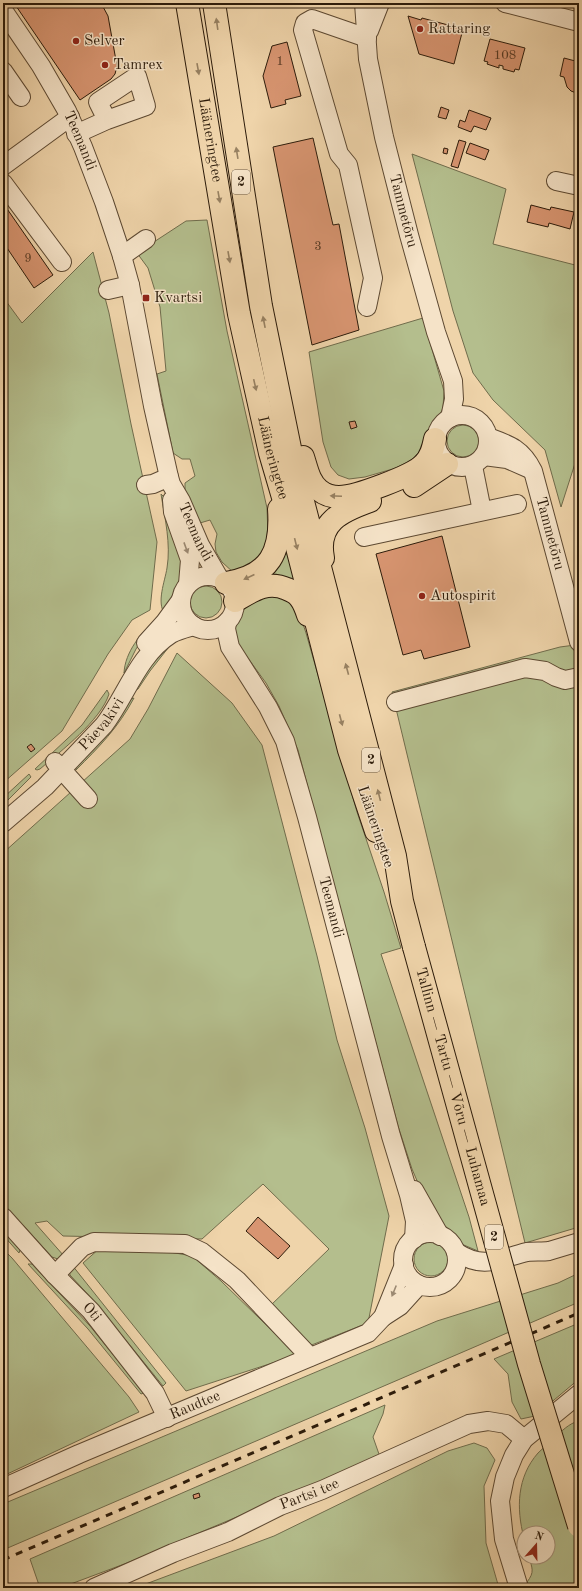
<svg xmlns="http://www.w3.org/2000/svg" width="582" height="1591" font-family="'Old Standard TT',serif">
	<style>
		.green { fill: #b4be8d; stroke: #706c4c }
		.building { fill: #d89571; stroke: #2c1b0a }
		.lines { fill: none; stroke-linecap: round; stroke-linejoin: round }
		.minor-casing { stroke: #5d4932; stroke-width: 20 }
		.highway-casing { stroke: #2c1b0a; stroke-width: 24 }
		.minor { stroke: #f5e3c8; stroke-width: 18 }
		.highway { stroke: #efd4aa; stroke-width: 22 }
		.rail { stroke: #2c1b0a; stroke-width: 3; stroke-dasharray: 7 7; stroke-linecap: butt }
		.highway-bridge-casing { stroke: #2c1b0a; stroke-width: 24; stroke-linecap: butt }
		.highway-bridge { stroke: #efd4aa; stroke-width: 22 }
		.oneway { fill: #978162 }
		.oneway2 { fill: #9b8972 }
		.poi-dot { fill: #8f2418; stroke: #f5e3c8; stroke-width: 1.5 }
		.labels { text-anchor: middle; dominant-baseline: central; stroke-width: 3; stroke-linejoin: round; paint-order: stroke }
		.number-label { font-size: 13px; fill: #573a24 }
		.shield { fill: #f5e3c8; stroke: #685743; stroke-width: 1 }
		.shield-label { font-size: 14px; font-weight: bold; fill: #2c1b0a }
		.poi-label { font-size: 15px; fill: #2c1b0a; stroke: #f5e3c8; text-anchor: start }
		.street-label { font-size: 15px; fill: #2c1b0a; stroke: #f5e3c8 }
	</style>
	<rect width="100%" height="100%" fill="#efd4aa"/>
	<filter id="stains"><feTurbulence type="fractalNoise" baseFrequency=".005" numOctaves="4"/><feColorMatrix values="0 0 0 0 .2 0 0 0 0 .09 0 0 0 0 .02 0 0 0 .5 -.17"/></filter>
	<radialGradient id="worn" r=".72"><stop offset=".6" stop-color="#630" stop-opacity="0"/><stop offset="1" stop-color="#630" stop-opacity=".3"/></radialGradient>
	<!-- green -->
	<g class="green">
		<polygon points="412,154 506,189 493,244 579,266 579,451 561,507 545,450 493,400 473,373 453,311"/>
		<polygon points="207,220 227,331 267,508 268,536 260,558 235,574 222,562 216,552 215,544 217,534 210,520 200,523 185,491 185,483 195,476 190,459 182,459 173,453 157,374 166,371 160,307 148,268 137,253 186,221"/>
		<polygon points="93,252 109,313 131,424 157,542 150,610 132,620 108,654 62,731 3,783 3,297 22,323"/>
		<polygon points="423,318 444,391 443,408 425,446 411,460 396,468 365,477 349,479 338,475 331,467 323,442 309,352"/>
		<circle cx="463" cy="441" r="16"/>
		<path d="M161 494 165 498 181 549 183 578 165 614C156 603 165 581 167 568 171 544 165 519 161 494Z"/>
		<polygon points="284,544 295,581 276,574 265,576"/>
		<circle cx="206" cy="602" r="16"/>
		<polygon points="272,591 292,603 300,615 306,633 357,812 384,892 401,948 381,954 469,1217 478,1251 459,1243 447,1228 436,1218 427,1204 412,1169 398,1126 298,750 279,706 266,683 234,639 234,619 241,610"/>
		<path d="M156 619 136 649 124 673C125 652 141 633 156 619Z"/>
		<polygon points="172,643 150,671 138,689 131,692 146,668"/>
		<polygon points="575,645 579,666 579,1227 525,1243 392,692 560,647"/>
		<polygon points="177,653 232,703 262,745 317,956 337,1040 365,1128 389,1216 368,1323 309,1346 270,1306 329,1249 263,1184 202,1239 63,1236 47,1221 35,1223 64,1256 58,1259 52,1257 23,1225 3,1229 3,853 130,739 148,709"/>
		<path d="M107 690 109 694C101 720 61 751 40 769L37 770 35 769 82 725Z"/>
		<path d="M134 698C118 728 99 747 76 770V766L128 700Z"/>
		<polygon points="29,774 31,777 3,805 3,798"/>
		<polygon points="3,1230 20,1250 19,1253 3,1235"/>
		<circle cx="431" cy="1259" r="17"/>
		<polygon points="100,1248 153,1249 192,1256 221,1281 297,1355 186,1391 83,1263"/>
		<polygon points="3,1249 12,1258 129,1397 139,1412 3,1476"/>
		<polygon points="28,1264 32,1264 90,1326 144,1393 141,1394 88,1329"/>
		<polygon points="72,1265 166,1383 163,1386 94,1301 70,1275 69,1270"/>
		<polygon points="579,1273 579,1302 3,1550 3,1504 437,1321 558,1283"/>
		<polygon points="579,1323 579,1379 535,1416 521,1419 512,1402 508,1374 494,1359"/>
		<polygon points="385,1405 383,1414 373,1437 380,1457 127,1563 60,1588 40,1588 30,1559"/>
		<path d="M579 1421V1588H530L527 1582C535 1572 532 1568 529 1557H548V1533H524V1538C516 1508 517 1477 538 1453 543 1448 549 1443 554 1438 561 1432 569 1423 579 1421Z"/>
		<polygon points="474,1443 487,1448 495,1460 484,1486 486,1543 499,1588 135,1588 274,1536 448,1451"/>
	</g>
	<!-- building -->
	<g class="building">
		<polygon points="14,3 101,3 108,16 117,66 115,74 111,79 80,100"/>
		<polygon points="408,16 421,20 422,18 463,29 454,64 419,54"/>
		<polygon points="490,39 525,48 519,70 515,69 514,72 503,69 503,66 499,65 499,68 487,64 488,62 484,61"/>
		<polygon points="287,42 301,96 285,100 286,104 271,108 263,76 272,46"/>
		<polygon points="564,58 579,62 579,94 571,91 567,87 564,77 560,76"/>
		<polygon points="3,95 7,101 3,103"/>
		<polygon points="441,107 449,110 446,119 438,117"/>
		<polygon points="469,110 491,118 486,130 474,126 471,132 458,127 460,120 465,122"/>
		<polygon points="313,138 333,225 339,224 359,330 312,345 273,147"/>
		<polygon points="459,140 466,142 458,168 451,166"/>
		<polygon points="470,143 489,150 485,160 466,153"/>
		<polygon points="444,148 448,149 447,154 443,153"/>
		<polygon points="3,203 53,275 34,288 3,242"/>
		<polygon points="531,205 550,210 551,207 574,212 570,229 549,223 548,227 527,222"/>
		<polygon points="355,421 357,427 351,429 349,422"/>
		<polygon points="579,523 579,537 576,524"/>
		<polygon points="442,536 470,647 424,659 421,650 403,655 376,554"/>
		<polygon points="31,744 35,749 31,752 27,747"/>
		<polygon points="258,1217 290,1246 278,1259 246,1231"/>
		<polygon points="199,1493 200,1497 194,1499 193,1495"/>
	</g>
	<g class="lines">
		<defs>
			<g id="minor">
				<path id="s1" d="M364 3 368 59 384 137 409 235 436 332 453 381 454 399 450 418"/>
				<polyline points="505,3 579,22"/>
				<path id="s2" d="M3 10 41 66 67 111 83 147 104 202 122 256 130 285 153 406 169 477 171 484 181 501 200 545 219 578"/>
				<polyline points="369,31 380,3"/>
				<polyline points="3,71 21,97"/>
				<polyline points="76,134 107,120 146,106 137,76 98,102 107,120"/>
				<polyline points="3,166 70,117"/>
				<polyline points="556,181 579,186"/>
				<polyline points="3,183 62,262"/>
				<polyline points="122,256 146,239"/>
				<polyline points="108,290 130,285"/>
				<polyline points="367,307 373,278 348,165 339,154 303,30 305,23 312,19 367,38"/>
				<circle cx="462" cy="441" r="26"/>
				<path id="s3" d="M488 437C510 445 522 449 533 471L579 642"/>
				<polyline points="484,456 507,459 530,469"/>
				<polyline points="473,466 482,511"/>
				<polyline points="146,485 153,484 169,477"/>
				<polyline points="172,500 173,512 190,560 188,584"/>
				<polyline points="364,537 517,504"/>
				<circle cx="208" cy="603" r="27"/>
				<path id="s4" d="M227 622 226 629 230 647 268 707 285 741 307 817 391 1136 409 1195 415 1221 414 1239"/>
				<polyline points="146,643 165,622 181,600"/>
				<polyline points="396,702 525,668 545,671 556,677 565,680 579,677"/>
				<polyline points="55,762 88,799"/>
				<path id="s5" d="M3 823 45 787 104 725C126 696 138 655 171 634 178 630 187 628 194 626"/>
				<polyline points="414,1190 440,1236"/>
				<path id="s6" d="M3 1217 55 1275 91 1311 155 1393 167 1418"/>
				<circle cx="430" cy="1260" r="27"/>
				<path d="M456 1252C484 1270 498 1259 527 1252 534 1251 542 1252 549 1251 559 1248 569 1245 579 1242"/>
				<polyline points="55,1275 82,1247 94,1242 185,1244 202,1252 237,1280 310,1357"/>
				<polyline points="383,1317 400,1306 419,1285"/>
				<path id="s7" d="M3 1488 79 1454 368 1333 383 1317 404 1265"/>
				<path id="s8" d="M94 1588 173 1553 228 1532 280 1506 322 1490 469 1424 488 1421 506 1424 524 1439"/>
				<polyline points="519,1588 504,1539 500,1501 505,1477 514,1455 524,1439 579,1394"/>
			</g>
			<g id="highway">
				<path id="s9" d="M187 3 239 314 270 453 292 528 349 750 376 831"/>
				<polyline points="214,3 261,306 293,463 395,856 402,901 414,947"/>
				<path d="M303 457C307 469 309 482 319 490 324 494 332 497 339 497 355 497 413 476 424 464 431 457 433 449 435 439"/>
				<polyline points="414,486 447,464"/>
				<path d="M323 558C316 522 342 511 370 501"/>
				<path d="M226 583C270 576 282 552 279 509"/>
				<path d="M235 601C252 591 267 580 287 589 292 591 297 593 300 598 304 603 306 609 308 615"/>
			</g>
		</defs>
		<!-- minor casing -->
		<use href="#minor" class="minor-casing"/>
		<!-- highway casing -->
		<use href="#highway" class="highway-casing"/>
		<!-- minor -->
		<use href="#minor" class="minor"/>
		<!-- highway -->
		<use href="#highway" class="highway"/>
		<!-- rail -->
		<polyline class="rail" points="3,1560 579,1313"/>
		<defs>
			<g id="highway-bridge">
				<path id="s10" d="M414 947 529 1364 579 1526"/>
			</g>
		</defs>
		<!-- highway-bridge casing -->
		<use href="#highway-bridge" class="highway-bridge-casing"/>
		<!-- highway-bridge -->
		<use href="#highway-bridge" class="highway-bridge"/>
	</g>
	<!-- one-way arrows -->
	<defs><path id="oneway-solid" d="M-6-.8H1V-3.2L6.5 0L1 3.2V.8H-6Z"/></defs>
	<g class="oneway">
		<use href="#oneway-solid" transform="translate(217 24) rotate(-98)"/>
		<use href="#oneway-solid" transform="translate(198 69) rotate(80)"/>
		<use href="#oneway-solid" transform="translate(237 153) rotate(-99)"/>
		<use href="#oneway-solid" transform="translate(219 197) rotate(80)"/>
		<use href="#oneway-solid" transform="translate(229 257) rotate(80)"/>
		<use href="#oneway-solid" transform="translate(264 322) rotate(-101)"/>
		<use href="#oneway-solid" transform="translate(255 385) rotate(77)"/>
		<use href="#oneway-solid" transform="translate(336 496) rotate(-177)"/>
		<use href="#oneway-solid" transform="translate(296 544) rotate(76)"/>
		<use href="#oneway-solid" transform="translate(249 577) rotate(155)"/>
		<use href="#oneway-solid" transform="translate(347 669) rotate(-105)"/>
		<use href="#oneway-solid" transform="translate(341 720) rotate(75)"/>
		<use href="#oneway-solid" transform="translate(379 795) rotate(-104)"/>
	</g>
	<g class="oneway2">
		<use href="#oneway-solid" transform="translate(186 548) rotate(70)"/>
		<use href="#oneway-solid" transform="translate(394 1291) rotate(112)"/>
	</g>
	<!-- markers -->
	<g class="poi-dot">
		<circle cx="420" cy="29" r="4"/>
		<circle cx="76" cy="41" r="4"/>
		<circle cx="105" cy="65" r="4"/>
		<rect x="142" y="294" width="8" height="8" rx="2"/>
		<circle cx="422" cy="596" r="4"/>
	</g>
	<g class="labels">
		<!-- number labels -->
		<g class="number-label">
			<text x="505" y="55">108</text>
			<text x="280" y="61">1</text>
			<text x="318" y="246">3</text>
			<text x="28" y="258">9</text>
		</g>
		<!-- shield labels -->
		<g class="shield">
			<rect x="232" y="170" width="18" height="24" rx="3"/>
			<rect x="362" y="748" width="18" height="24" rx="3"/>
			<rect x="485" y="1225" width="18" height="24" rx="3"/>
		</g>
		<g class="shield-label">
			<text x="241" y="182">2</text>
			<text x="371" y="760">2</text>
			<text x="494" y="1237">2</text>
		</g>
		<!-- poi labels -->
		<g class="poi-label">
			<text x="428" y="29">Rattaring</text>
			<text x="84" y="41">Selver</text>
			<text x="113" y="65">Tamrex</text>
			<text x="154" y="298">Kvartsi</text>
			<text x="430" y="596">Autospirit</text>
		</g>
		<!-- street labels -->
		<g class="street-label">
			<text stroke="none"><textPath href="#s9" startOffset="139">Lääneringtee</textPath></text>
			<text stroke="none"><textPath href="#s2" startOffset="152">Teemandi</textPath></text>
			<text stroke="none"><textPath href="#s1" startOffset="212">Tammetõru</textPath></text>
			<text stroke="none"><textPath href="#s9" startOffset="463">Lääneringtee</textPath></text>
			<text stroke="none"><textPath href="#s2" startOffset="562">Teemandi</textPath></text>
			<text stroke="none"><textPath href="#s3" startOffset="123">Tammetõru</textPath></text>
			<text stroke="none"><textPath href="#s5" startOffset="140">Päevakivi</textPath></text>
			<text transform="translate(375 827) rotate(71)">Lääneringtee</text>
			<text stroke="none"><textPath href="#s4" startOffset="307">Teemandi</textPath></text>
			<text stroke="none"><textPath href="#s10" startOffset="145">Tallinn — Tartu — Võru — Luhamaa</textPath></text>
			<text stroke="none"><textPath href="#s6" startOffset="130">Oti</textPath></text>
			<text stroke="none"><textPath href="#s7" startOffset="209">Raudtee</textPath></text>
			<text stroke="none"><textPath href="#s8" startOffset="235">Partsi tee</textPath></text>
		</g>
	</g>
	<!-- margin -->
	<rect width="582" height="1591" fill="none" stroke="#efd4aa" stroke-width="16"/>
	<rect x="4" y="4" width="574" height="1583" fill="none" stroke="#2c1b0a" stroke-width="2"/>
	<rect x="8" y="8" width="566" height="1575" fill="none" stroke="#2c1b0a"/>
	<!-- north arrow -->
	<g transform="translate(536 1545) rotate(20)"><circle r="19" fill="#f5e3c8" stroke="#a5937c"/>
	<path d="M0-3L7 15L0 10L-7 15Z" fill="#8f2418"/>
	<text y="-6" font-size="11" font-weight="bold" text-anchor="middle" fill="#2c1b0a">N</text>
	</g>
	<rect width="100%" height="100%" filter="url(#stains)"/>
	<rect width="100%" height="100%" fill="url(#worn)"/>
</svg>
